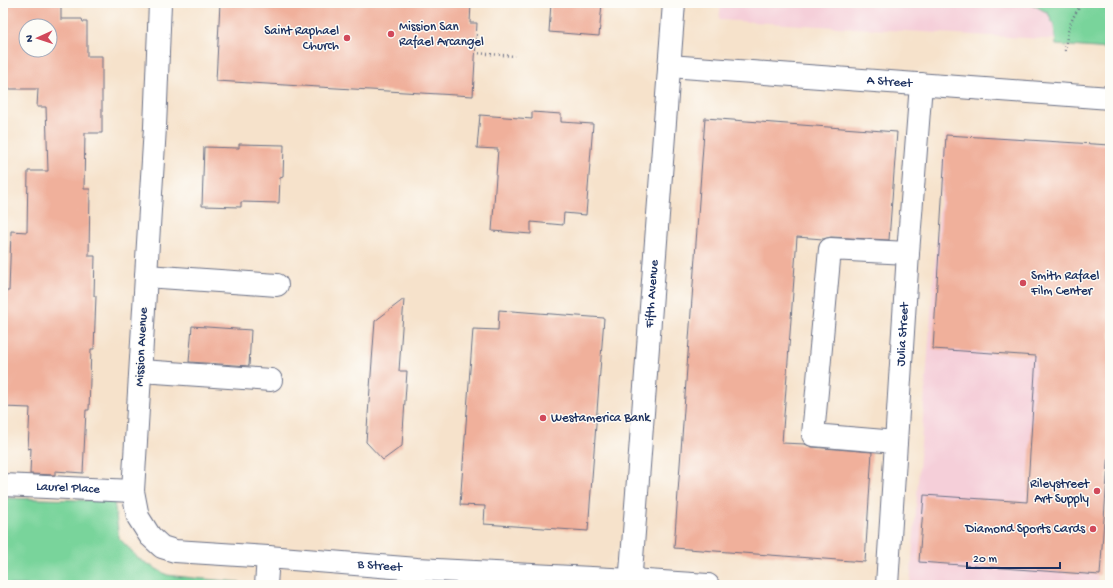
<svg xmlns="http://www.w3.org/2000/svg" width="1113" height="588" font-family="'Gochi Hand',sans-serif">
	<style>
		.built { fill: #f5cfd9 }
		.green { fill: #79d49b; stroke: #4a827c }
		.building { fill: #f0b09b; fill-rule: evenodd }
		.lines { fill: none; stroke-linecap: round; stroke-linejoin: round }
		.minor-casing { stroke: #686e84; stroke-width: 24 }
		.path { stroke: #686e84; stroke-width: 2.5; stroke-dasharray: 1 3; stroke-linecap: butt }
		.minor { stroke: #fff; stroke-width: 22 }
		.poi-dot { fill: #d1495b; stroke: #fdfcf7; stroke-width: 1.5 }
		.labels { text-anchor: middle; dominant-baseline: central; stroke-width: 3; stroke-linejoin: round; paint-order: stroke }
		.poi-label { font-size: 13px; fill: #1b2f5e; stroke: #fdfcf7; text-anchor: start }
		.street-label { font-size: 13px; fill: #1b2f5e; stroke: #fdfcf7 }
	</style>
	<rect width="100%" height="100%" fill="#fdfcf7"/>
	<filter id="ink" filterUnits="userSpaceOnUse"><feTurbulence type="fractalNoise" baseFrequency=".025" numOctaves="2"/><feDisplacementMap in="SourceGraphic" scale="8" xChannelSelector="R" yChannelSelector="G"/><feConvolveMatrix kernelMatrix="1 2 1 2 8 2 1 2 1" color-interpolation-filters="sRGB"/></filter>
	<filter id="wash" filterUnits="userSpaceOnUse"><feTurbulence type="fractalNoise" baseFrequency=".012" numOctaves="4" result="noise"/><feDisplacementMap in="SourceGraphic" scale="16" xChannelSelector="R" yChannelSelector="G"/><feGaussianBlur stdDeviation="0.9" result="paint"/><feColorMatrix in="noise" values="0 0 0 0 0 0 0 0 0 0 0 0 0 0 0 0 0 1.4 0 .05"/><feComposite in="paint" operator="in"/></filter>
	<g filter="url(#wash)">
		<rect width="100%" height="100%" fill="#f6e2cb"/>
		<!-- built -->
		<g class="built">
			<polygon points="721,3 1110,3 1110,43 719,20"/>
			<polygon points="945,134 1110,144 1110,410 1097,585 910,585"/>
		</g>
		<!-- green -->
		<g class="green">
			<polygon points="1030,3 1110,3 1110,49 1056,45 1054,26 1048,13"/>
			<polygon points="3,498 114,501 119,538 139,559 167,575 193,578 240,582 239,585 3,585"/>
		</g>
		<g id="blocks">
			<!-- building -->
			<g class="building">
				<path d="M4 3H61V19H82L83 22H87V56H102V133H85L84 189H90L89 256H95L94 296H96L94 349H91L89 410H86L83 473 55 471V475L30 474 31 448 28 449 30 408 3 407V291H9L11 231 27 232 28 171H48L46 107H37L38 89H4V83H3ZM26 26H50V50H26Z"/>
				<polygon points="220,3 471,3 470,23 477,23 473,96 216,81"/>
				<polygon points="551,3 602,3 599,36 549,32"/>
				<polygon points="532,112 561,114 561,122 593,124 586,215 564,213 563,225 531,222 531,234 492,231 498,149 477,148 480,115 532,119"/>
				<polygon points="705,118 897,132 889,240 831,237 823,239 797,237 782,443 805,444 812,447 872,452 865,562 674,548"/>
				<polygon points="946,135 1110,145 1110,436 1100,575 919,562 924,495 1027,502 1036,356 933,349"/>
				<polygon points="239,144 284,145 283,177 280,178 279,203 241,202 241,207 202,206 204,147 239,148"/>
				<polygon points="404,299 399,371 407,371 402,446 383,460 366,442 375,321"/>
				<polygon points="499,310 604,318 588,531 484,524 485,506 460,505 473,329 498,330"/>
				<polygon points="192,326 251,330 249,366 189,362"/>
			</g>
		</g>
	</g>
	<g filter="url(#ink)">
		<use href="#blocks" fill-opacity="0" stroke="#686e84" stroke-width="1"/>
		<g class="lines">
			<defs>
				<g id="minor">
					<polyline points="160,3 155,127 133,491 138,517 150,536 162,547 175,551 268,557 266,585"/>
					<path id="s1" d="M669 66 1110 98"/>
					<polyline points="146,276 277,285"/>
					<polyline points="141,371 271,380"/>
					<polyline points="896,442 813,435 830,249 908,253"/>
					<path id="s2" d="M3 485 133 491"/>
					<path id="s3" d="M268 557 417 569 631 580 708 585"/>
					<path id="s4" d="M630 585 674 3"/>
					<path id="s5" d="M887 585 908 253 921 84"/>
				</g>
			</defs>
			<!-- minor casing -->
			<use href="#minor" class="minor-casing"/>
			<!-- path -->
			<g class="path">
				<path d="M1065 51C1067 32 1070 18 1083 3"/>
				<polyline points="475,53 515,56"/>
			</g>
			<!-- minor -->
			<use href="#minor" class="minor"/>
		</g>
	</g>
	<!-- markers -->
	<g class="poi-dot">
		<circle cx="391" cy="34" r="4"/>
		<circle cx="347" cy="38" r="4"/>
		<circle cx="1023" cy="283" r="4"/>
		<circle cx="543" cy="418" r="4"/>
		<circle cx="1097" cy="491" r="4"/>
		<circle cx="1093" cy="529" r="4"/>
	</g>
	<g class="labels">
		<!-- poi labels -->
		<g class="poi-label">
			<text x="399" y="27">Mission San<tspan x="399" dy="15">Rafael Arcangel</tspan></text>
			<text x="339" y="31" text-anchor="end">Saint Raphael<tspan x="339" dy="15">Church</tspan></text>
			<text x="1031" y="276">Smith Rafael<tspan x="1031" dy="15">Film Center</tspan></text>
			<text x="551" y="418">Westamerica Bank</text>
			<text x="1089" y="484" text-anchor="end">Rileystreet<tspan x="1089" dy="15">Art Supply</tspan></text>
			<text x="1085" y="529" text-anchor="end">Diamond Sports Cards</text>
		</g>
		<!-- street labels -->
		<g class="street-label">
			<text stroke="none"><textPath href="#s1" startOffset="221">A Street</textPath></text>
			<text stroke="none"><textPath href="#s4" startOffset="292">Fifth Avenue</textPath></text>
			<text stroke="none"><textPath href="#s5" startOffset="251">Julia Street</textPath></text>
			<text transform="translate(142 347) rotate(-87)">Mission Avenue</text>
			<text stroke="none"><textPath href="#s2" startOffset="65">Laurel Place</textPath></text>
			<text stroke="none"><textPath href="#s3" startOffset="112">B Street</textPath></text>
		</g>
	</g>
	<!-- margin -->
	<rect width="1113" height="588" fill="none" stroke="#fdfcf7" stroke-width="16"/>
	<!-- north arrow -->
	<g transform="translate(38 38) rotate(267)"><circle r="19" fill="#fdfcf7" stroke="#a3aaba"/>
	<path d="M0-3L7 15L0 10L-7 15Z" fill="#d1495b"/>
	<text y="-6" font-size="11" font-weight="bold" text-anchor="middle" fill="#1b2f5e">N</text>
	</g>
	<!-- scale -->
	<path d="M967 562v6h93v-6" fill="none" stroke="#1b2f5e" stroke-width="2"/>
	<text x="973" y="562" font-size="12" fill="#1b2f5e" stroke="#fdfcf7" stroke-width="3" paint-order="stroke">20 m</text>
</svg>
